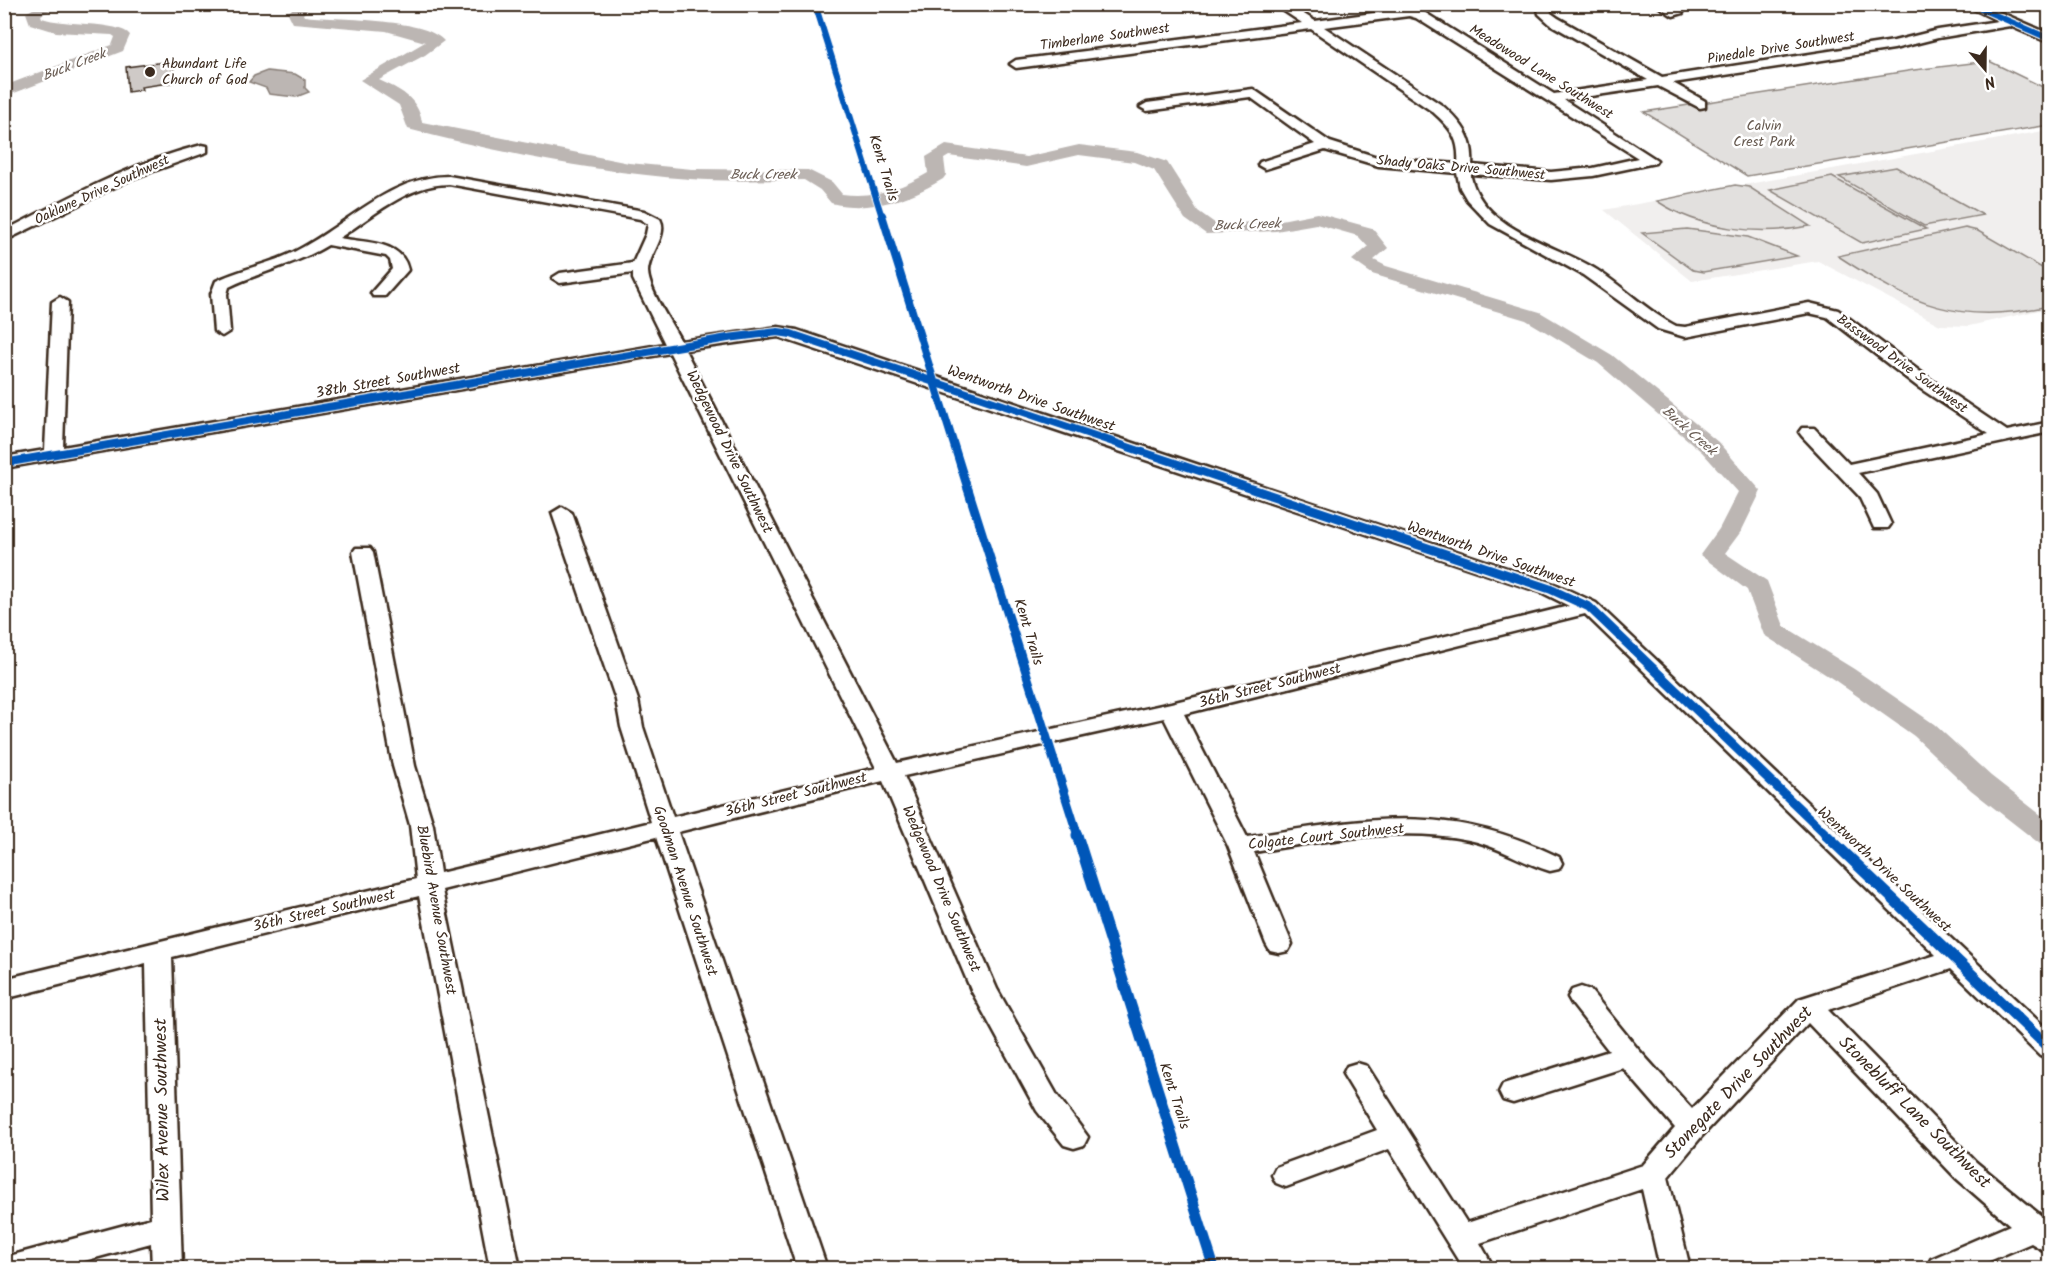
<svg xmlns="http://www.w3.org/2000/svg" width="2054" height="1273" font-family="Kalam,sans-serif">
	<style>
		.built { fill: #f1efee }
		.green { fill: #e2e0de; stroke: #8e857e; stroke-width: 1.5 }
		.water { fill: #bcb6b3; stroke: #887e77; stroke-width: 1.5 }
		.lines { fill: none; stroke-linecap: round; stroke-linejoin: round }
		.river { fill: #bcb6b3; fill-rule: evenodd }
		.building { fill: #cfcac7; stroke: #3b2a1e; stroke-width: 1.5 }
		.minor-casing { stroke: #3b2a1e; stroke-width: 5 }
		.minor { fill: #fff; fill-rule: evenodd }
		.cycleway-far3-casing { stroke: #fff; stroke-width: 8 }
		.cycleway-far2-casing { stroke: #fff; stroke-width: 10 }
		.cycleway-far1-casing { stroke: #fff; stroke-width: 13 }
		.cycleway-casing { stroke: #fff; stroke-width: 15 }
		.cycleway-far3 { stroke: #0057b8; stroke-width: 6 }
		.cycleway-far2 { stroke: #0057b8; stroke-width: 8 }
		.cycleway-far1 { stroke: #0057b8; stroke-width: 9 }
		.cycleway { stroke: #0057b8; stroke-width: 11 }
		.poi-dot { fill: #3b2a1e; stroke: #fff; stroke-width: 2 }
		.labels { text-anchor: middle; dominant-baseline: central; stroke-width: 5; stroke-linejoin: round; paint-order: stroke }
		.far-street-label { font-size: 14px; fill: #3b2a1e; stroke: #fff }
		.far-poi-label { font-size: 14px; fill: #3b2a1e; stroke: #fff; text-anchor: start }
		.far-water-label { font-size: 14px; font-style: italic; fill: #685b52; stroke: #fff }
		.far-park-label { font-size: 14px; fill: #65584e; stroke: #fff }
		.street-label { font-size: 15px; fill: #3b2a1e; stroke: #fff }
		.near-street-label { font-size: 18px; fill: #3b2a1e; stroke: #fff }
	</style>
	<rect width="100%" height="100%" fill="#fff"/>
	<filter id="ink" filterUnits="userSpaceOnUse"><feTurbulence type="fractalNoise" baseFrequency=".0167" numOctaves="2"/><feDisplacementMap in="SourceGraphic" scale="12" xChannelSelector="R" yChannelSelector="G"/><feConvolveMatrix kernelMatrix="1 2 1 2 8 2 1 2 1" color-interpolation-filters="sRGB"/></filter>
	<g filter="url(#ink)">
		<!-- built -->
		<polygon class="built" points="2049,130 2049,308 1969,326 1940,325 1818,261 1692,281 1604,210"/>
		<!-- green -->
		<g class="green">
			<polygon points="1989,61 2049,90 2049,125 1747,176 1644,112 1914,70"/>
			<polygon points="1896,167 1983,215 1924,226 1839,177"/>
			<polygon points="1832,177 1926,229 1862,243 1770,190"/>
			<path d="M1735 185 1749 187 1810 226C1759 236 1701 230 1657 201Z"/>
			<path d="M1965 228 1978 231 2049 272V306C1958 325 1914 306 1838 256Z"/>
			<polygon points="1687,229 1748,237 1797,256 1703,272 1693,270 1642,233"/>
		</g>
		<!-- water -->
		<polygon class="water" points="267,71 295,74 305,80 305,88 309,92 296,97 269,94 266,88 249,82 254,76"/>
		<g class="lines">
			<!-- river -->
			<g class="river">
				<path d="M41 4H62L41 15 42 18C63 26 119 21 130 35L123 51 4 97V86L112 45 115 37 112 35 56 32 30 24 26 13Z"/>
				<path d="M297 4H313L303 14 304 16C335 20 423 17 444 41L425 55 379 80C399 89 418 98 422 122L629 163 692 169 808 170 832 182 842 194C874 198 901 189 928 173L926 157 946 145 1026 157 1079 145 1137 152 1167 162 1198 211 1216 224 1276 221 1317 213 1372 228 1388 248 1374 260 1386 266 1540 312 1612 355 1718 442 1761 491 1742 530 1725 553 1767 581 1784 626 1854 669 1934 724 1991 776 2050 822V847L2040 844 1971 790 1914 736 1836 681 1764 635 1747 590 1700 555 1719 529 1738 492 1702 452 1598 363 1526 320 1372 274 1352 260 1368 247 1358 236 1316 224 1276 231 1206 234 1185 219 1154 170 1134 162 1079 155 1026 167 949 156 944 159 946 175 943 179C910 199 870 213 831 203L820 190 804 180C767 180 728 182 690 179 600 173 496 152 408 129L399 105 360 80 425 42 386 31 293 23 288 13Z"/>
			</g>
		</g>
		<!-- building -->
		<polygon class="building" points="173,61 175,82 141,87 142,90 128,92 126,67"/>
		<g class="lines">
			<defs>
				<g id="minor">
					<path d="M1288 4 1315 21 1410 8 1424 12 1554 94 1648 80 1550 24 1539 14 1537 4H1549L1551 13 1558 18 1662 77 1894 41 1938 30 1998 21 1964 4H1981L2050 34V43L2010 26 1938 38 1894 49 1673 83 1705 101V107L1700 108 1658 86 1564 100 1657 160 1655 163 1593 176 1551 180 1471 174V177C1484 231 1556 244 1597 270 1624 287 1648 312 1676 326L1685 327 1809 303 1838 310 1930 379 2007 431 2050 422V432L1858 473 1877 494 1891 524 1888 528H1874L1859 496 1802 436 1799 432 1802 428H1814L1849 464 1989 434 1918 387 1827 317 1809 313 1685 337 1658 329 1583 275 1490 224 1467 200 1460 188 1457 173 1379 166 1325 150 1265 169 1258 165 1260 162 1315 144 1250 97 1147 111 1140 107 1147 103 1253 89 1330 142 1380 158 1458 164C1460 139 1451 128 1433 112L1311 29 1016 68 1010 64 1016 60 1302 23 1284 11V5ZM1409 16 1416 18 1638 158 1593 168 1551 172 1472 165C1474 138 1463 124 1443 106L1324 27Z"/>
					<polygon points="1655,4 1671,4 1683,13 1673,16"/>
					<polygon points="2041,4 2050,4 2050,10 2042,9"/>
					<path d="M202 145 207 146V152L131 179 4 241V231C69 198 132 162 202 145Z"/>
					<path d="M449 176 644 211 660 219C669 235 648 255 648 272 649 291 672 324 681 341L778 327 797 330 1557 585 1596 603 2050 1032V1059L2040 1056 1951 969 1828 1010 1976 1162 2050 1223V1254L2031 1243 1973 1268H1927L1931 1259 2010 1225 1956 1178 1808 1023 1702 1136 1668 1177 1690 1268H1660L1642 1189 1480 1243 1494 1268H1463L1389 1149 1286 1187 1276 1183 1272 1175 1276 1167 1377 1130 1343 1074 1347 1066 1357 1063 1367 1066 1467 1223 1643 1165 1675 1128 1623 1068 1513 1103 1503 1100 1499 1092 1503 1084 1609 1051 1572 1004 1568 997 1572 990 1581 987 1590 990 1638 1049 1692 1109 1799 999 1936 955 1585 614 1184 714 1247 837C1365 819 1446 801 1559 857L1562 863 1559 869 1550 871C1522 863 1498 846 1469 840 1398 826 1324 841 1254 852L1292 944 1288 951 1279 953 1270 951 1266 944 1228 846 1164 718 904 776 997 989 1057 1095 1088 1137 1084 1145 1074 1148 1064 1145 1037 1111 971 990 883 781 678 832 827 1268H797L656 837 442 890 520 1268H490L419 896 172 957 182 1268H152L151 1243 58 1268H4V1258L13 1255 151 1218 146 963 4 999V979L416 879 410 825 393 766 353 552 356 548H370L373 552 415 766 433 825 440 873 651 822 621 727 616 700 552 513 562 507 572 513 638 700 643 727 673 817 876 768 670 353 4 468V457L45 450 52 302 60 297 68 302 63 447 665 344 633 279V273L560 283 552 278 560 273 633 263 646 234 648 224 640 219 449 184C408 184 372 217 339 238 365 243 402 240 408 270L385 296H373L371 293 392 269 390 260 386 256 328 245C297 264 262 271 229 287L227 294 230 331 222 336 214 331 211 294 216 281C241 269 270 264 294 252 345 227 389 176 449 176ZM778 337 1543 593 1569 606 1171 703 897 763 685 350Z"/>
				</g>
			</defs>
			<!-- minor casing -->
			<use href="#minor" class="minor-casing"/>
			<!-- minor -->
			<use href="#minor" class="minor"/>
			<defs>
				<g id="cycleway-far3">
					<polyline points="815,4 882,217"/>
					<polyline points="1970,4 2050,39"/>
				</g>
				<g id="cycleway-far2">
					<polyline points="882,215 968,490"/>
					<polyline points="4,463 728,338 778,332 791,334 1256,490"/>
				</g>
				<g id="cycleway-far1">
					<polyline points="968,489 1078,836"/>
					<polyline points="1252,489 1550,589 1589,607 1828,836"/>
				</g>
				<g id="cycleway">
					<polyline points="1077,835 1214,1268"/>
					<polyline points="1826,835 2050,1049"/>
				</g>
			</defs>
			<!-- cycleway-far3 casing -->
			<use href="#cycleway-far3" class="cycleway-far3-casing"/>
			<!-- cycleway-far2 casing -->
			<use href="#cycleway-far2" class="cycleway-far2-casing"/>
			<!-- cycleway-far1 casing -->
			<use href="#cycleway-far1" class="cycleway-far1-casing"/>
			<!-- cycleway casing -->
			<use href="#cycleway" class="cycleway-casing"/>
			<!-- cycleway-far3 -->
			<use href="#cycleway-far3" class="cycleway-far3"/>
			<!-- cycleway-far2 -->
			<use href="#cycleway-far2" class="cycleway-far2"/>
			<!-- cycleway-far1 -->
			<use href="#cycleway-far1" class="cycleway-far1"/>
			<!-- cycleway -->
			<use href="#cycleway" class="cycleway"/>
		</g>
	</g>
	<!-- markers -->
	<circle class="poi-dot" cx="150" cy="72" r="6"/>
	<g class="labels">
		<!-- far-street labels -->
		<g class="far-street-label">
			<text transform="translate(1105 37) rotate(-8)">Timberlane Southwest</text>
			<text transform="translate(1781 48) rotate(-9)">Pinedale Drive Southwest</text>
			<text transform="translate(1541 72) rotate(32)">Meadowood Lane Southwest</text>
			<text transform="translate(1461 168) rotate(5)">Shady Oaks Drive Southwest</text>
			<text transform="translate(102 190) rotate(-25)">Oaklane Drive Southwest</text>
			<text transform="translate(1902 364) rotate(36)">Basswood Drive Southwest</text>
		</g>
		<!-- far-poi labels -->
		<g class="far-poi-label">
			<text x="162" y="64">Abundant Life<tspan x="162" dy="16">Church of God</tspan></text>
		</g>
		<!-- far-water labels -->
		<g class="far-water-label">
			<text transform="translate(74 65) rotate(-21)">Buck Creek</text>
			<text x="763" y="175">Buck Creek</text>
			<text transform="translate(1247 225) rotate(-2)">Buck Creek</text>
			<text transform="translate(1689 431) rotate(41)">Buck Creek</text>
		</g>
		<!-- far-park labels -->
		<g class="far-park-label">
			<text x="1764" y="126">Calvin<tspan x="1764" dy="16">Crest Park</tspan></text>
		</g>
		<!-- street labels -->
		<g class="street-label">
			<text transform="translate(883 168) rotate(73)">Kent Trails</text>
			<text transform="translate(388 381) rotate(-10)">38th Street Southwest</text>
			<text transform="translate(1031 399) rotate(19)">Wentworth Drive Southwest</text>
			<text transform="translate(729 452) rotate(64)">Wedgewood Drive Southwest</text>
			<text transform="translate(1491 555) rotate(19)">Wentworth Drive Southwest</text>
			<text transform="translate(1028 632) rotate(73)">Kent Trails</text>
			<text transform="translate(1270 686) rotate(-14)">36th Street Southwest</text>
			<text transform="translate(796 795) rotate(-14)">36th Street Southwest</text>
			<text transform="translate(1326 837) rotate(-6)">Colgate Court Southwest</text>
			<text transform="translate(1884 870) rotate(43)">Wentworth Drive Southwest</text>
			<text transform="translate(941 889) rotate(67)">Wedgewood Drive Southwest</text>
			<text transform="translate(685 891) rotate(72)">Goodman Avenue Southwest</text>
			<text transform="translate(436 910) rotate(80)">Bluebird Avenue Southwest</text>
			<text transform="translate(324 911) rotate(-13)">36th Street Southwest</text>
			<text transform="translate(1174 1096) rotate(72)">Kent Trails</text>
		</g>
		<!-- near-street labels -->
		<g class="near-street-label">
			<text transform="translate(1739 1083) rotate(-46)">Stonegate Drive Southwest</text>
			<text transform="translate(163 1110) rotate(-91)">Wilex Avenue Southwest</text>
			<text transform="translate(1914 1113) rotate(45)">Stonebluff Lane Southwest</text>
		</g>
	</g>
	<!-- margin -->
	<rect width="2054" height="1273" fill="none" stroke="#fff" stroke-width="24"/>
	<rect x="12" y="12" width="2030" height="1249" fill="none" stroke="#3b2a1e" stroke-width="2" filter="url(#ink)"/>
	<!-- north arrow -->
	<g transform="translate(1985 69) rotate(160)" stroke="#ffffff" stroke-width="4.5" paint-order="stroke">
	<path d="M0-4.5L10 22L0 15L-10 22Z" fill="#3b2a1e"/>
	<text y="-9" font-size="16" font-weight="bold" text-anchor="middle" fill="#3b2a1e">N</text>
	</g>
</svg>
